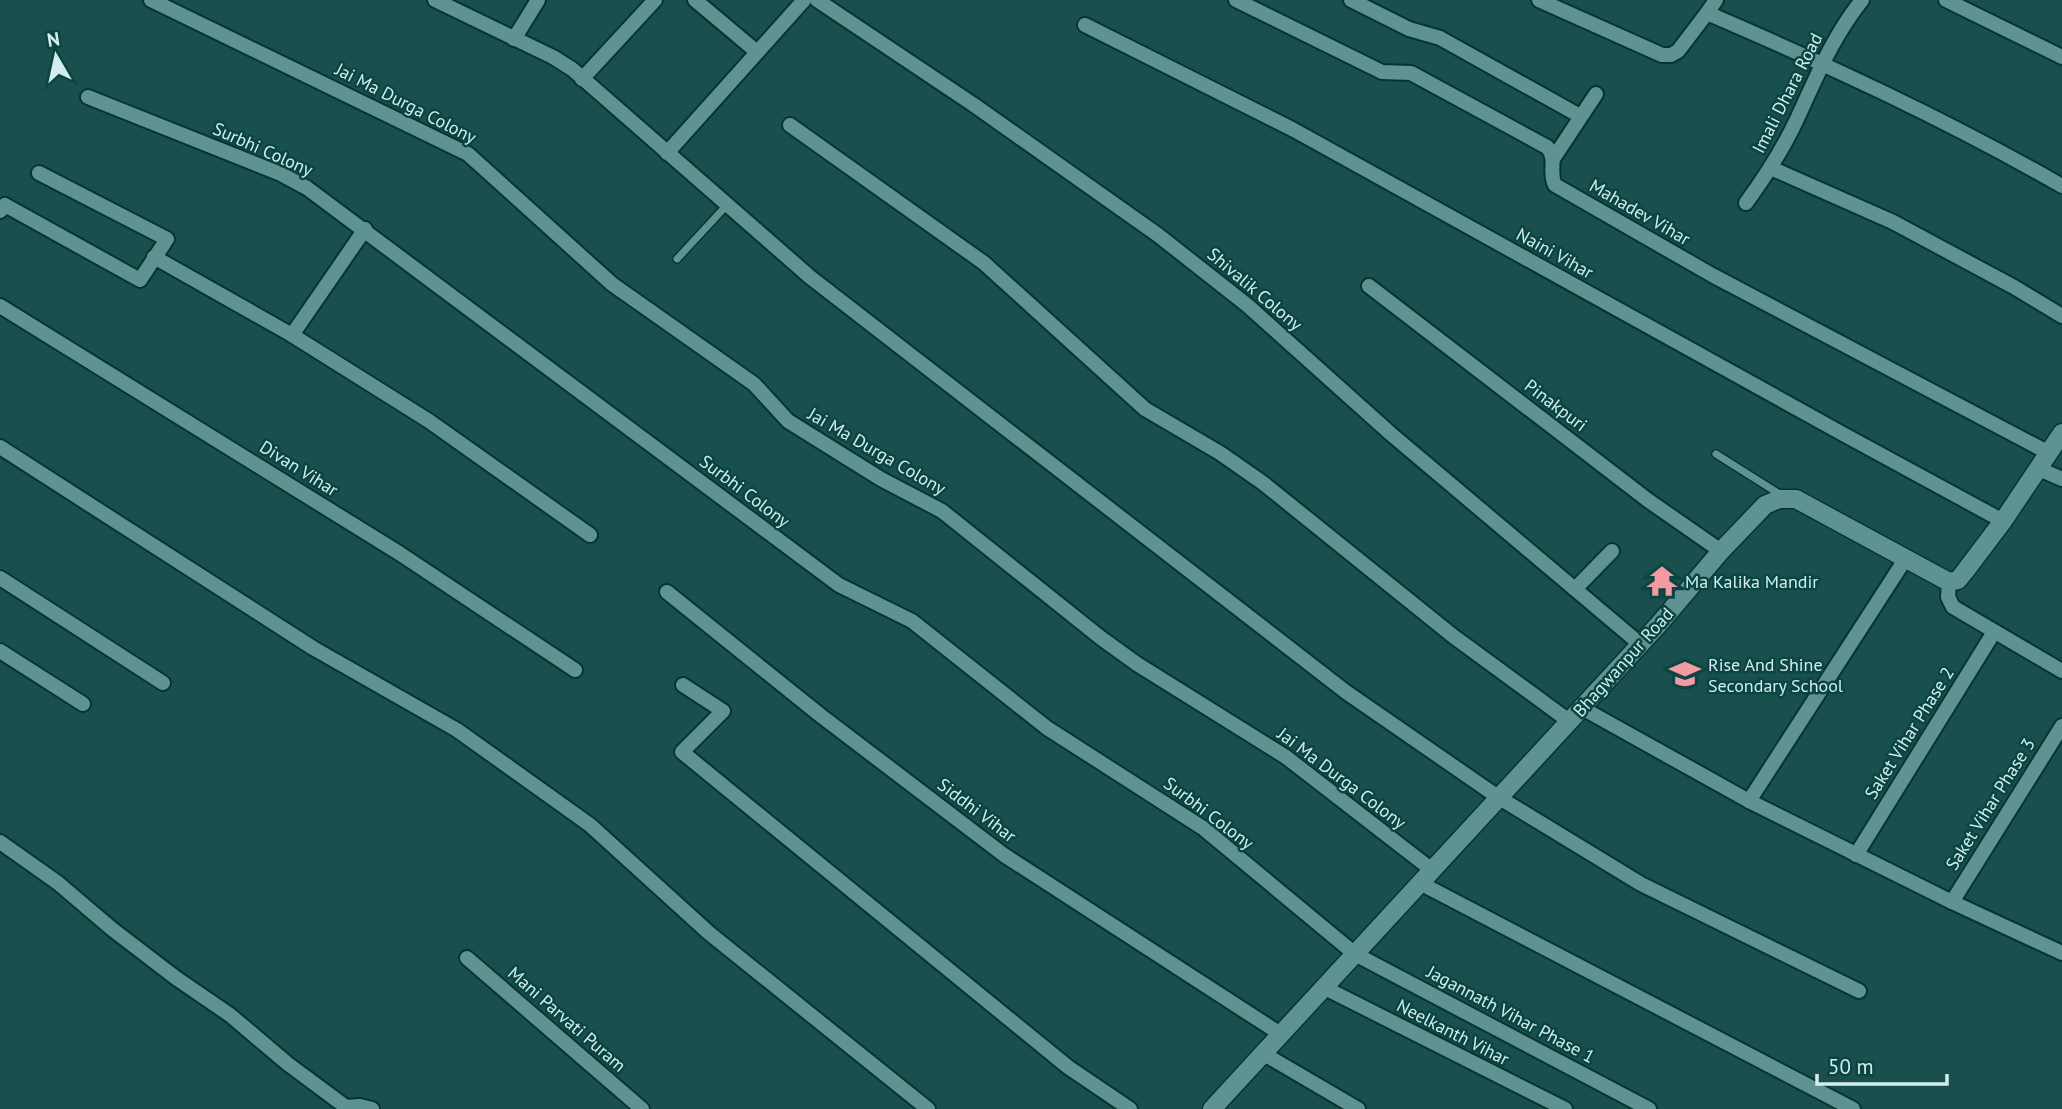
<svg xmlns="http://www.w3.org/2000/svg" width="2062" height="1109" font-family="'PT Sans',sans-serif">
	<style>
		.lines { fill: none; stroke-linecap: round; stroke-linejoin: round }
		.service-casing { stroke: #083333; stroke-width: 10 }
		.minor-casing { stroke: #083333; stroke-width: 18 }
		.tertiary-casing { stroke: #083333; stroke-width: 21 }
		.service { stroke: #5e9391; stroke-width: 7 }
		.minor { stroke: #5e9391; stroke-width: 14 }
		.tertiary { stroke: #5e9391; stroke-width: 18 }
		.labels { text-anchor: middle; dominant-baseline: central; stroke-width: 5; stroke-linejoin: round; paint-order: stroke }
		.street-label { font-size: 18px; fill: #d3edec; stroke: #0a4544 }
		.poi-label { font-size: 18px; fill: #d3edec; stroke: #0a4544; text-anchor: start }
	</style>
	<rect width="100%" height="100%" fill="#19504e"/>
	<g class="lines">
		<defs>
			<g id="service">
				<polyline points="677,259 727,205"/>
				<polyline points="1716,454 1781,495"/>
			</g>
			<g id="minor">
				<polyline points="151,0 468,154 612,284 754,384 788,421 881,479 942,511 1101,638 1137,664 1286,757 1432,870"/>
				<polyline points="435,0 553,57 572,69 810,277 1346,692 1498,797 1641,884 1859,991"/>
				<polyline points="695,0 757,52"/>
				<polyline points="817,0 974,105 1158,235 1247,305 1391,434 1640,644"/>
				<path d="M1236 0 1382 72 1411 73 1547 147C1558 159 1548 172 1555 185L1712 275 2049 453"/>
				<polyline points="1351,0 1409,29 1440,38 1580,116"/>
				<polyline points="1539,0 1662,55 1671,55 1678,51 1707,13"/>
				<path d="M1716 0 1707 13C1828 65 1947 120 2062 186"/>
				<polyline points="1946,0 2062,57"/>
				<polyline points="1085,25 1294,130 1843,434 2003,521"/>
				<polyline points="514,39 538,0"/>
				<polyline points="582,79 655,0"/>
				<polyline points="88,97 281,174 307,188 839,585 912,621 1047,728 1203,828 1355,954 1649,1109"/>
				<polyline points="790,125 984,263 1145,409 1220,453 1263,483 1453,636 1569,721"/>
				<polyline points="667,153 804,0"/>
				<polyline points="1553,159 1596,94"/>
				<polyline points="1771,168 1893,222 2014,287 2062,316"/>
				<path d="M1746 203C1765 177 1783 149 1797 119 1816 78 1833 36 1862 0"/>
				<polyline points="0,211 5,205 140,280 167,239 39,173"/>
				<polyline points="154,257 292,335 429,421 590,535"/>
				<polyline points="1369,286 1649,501 1721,551"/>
				<polyline points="0,306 399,553 575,670"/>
				<polyline points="292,335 365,229"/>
				<polyline points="0,447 313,648 457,730 590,825 709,933 928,1109"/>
				<polyline points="2039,469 2062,479"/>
				<polyline points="0,578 163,683"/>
				<polyline points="1949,582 1948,597 1953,607 2062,671"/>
				<polyline points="1575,589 1612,551"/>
				<polyline points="667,592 820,715 1004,855 1282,1035"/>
				<polyline points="0,651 83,704"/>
				<polyline points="683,685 723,711 682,752 1068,1067 1130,1109"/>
				<polyline points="1582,708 1749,801 1952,902 2062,953"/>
				<polyline points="1749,801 1906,558"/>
				<polyline points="0,842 58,883 112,929 176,978 230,1015 288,1064 346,1107"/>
				<polyline points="1856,855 1994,632"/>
				<polyline points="1420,883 1853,1109"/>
				<polyline points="1952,902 2062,726"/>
				<polyline points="467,958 642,1109"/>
				<polyline points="1325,988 1565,1109"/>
				<polyline points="1264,1054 1358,1109"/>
				<polyline points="346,1107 360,1106 372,1109"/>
			</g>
			<polyline id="tertiary" points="1212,1109 1659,624 1721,551 1765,505 1779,499 1796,499 1949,582 1958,580 1966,570 2003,521 2062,433"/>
		</defs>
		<!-- service casing -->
		<use href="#service" class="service-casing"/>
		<!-- minor casing -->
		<use href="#minor" class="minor-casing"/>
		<!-- tertiary casing -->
		<use href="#tertiary" class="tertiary-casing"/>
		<!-- service -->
		<use href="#service" class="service"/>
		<!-- minor -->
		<use href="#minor" class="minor"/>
		<!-- tertiary -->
		<use href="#tertiary" class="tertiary"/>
	</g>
	<!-- icons -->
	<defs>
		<symbol id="temple-bare" viewBox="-9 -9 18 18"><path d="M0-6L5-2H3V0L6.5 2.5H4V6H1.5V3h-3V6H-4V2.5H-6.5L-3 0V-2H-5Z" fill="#f49aa3" stroke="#0a4544" stroke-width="2.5" paint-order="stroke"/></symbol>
		<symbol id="school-bare" viewBox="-9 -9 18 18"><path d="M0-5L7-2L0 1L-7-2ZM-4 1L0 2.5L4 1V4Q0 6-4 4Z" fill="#f49aa3" stroke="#0a4544" stroke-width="2.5" paint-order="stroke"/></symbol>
	</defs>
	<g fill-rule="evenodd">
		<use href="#temple-bare" x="1640" y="559" width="44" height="44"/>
		<use href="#school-bare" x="1663" y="652" width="44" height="44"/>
	</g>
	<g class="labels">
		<!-- street labels -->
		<g class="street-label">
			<text transform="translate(1787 93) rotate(-63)">Imali Dhara Road</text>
			<text transform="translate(406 103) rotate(27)">Jai Ma Durga Colony</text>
			<text transform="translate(263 149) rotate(24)">Surbhi Colony</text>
			<text transform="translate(1640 212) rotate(30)">Mahadev Vihar</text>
			<text transform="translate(1555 253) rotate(29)">Naini Vihar</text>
			<text transform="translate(1255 289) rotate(40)">Shivalik Colony</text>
			<text transform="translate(1556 405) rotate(37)">Pinakpuri</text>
			<text transform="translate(877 451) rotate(30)">Jai Ma Durga Colony</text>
			<text transform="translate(299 468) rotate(32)">Divan Vihar</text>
			<text transform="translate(745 491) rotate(37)">Surbhi Colony</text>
			<text transform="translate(1623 662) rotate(-48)">Bhagwanpur Road</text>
			<text transform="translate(1909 733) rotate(-58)">Saket Vihar Phase 2</text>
			<text transform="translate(1342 778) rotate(37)">Jai Ma Durga Colony</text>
			<text transform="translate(1990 804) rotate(-58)">Saket Vihar Phase 3</text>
			<text transform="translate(977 810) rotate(37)">Siddhi Vihar</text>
			<text transform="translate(1209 813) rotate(37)">Surbhi Colony</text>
			<text transform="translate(1511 1014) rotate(28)">Jagannath Vihar Phase 1</text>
			<text transform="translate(567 1019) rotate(41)">Mani Parvati Puram</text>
			<text transform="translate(1453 1032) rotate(27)">Neelkanth Vihar</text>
		</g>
		<!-- poi labels -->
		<g class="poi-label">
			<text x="1685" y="581">Ma Kalika Mandir</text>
			<text x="1708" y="664">Rise And Shine<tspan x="1708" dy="21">Secondary School</tspan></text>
		</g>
	</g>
	<!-- north arrow -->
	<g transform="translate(56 56) rotate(351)" stroke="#0a4544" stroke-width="5" paint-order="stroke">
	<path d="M0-5L12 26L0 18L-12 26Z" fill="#d3edec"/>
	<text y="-10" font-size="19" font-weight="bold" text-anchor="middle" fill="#d3edec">N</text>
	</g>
	<!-- scale -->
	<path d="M1817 1074v10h130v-10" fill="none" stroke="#d3edec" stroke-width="3.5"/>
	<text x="1828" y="1074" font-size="21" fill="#d3edec" stroke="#0a4544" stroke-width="5" paint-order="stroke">50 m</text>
</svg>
